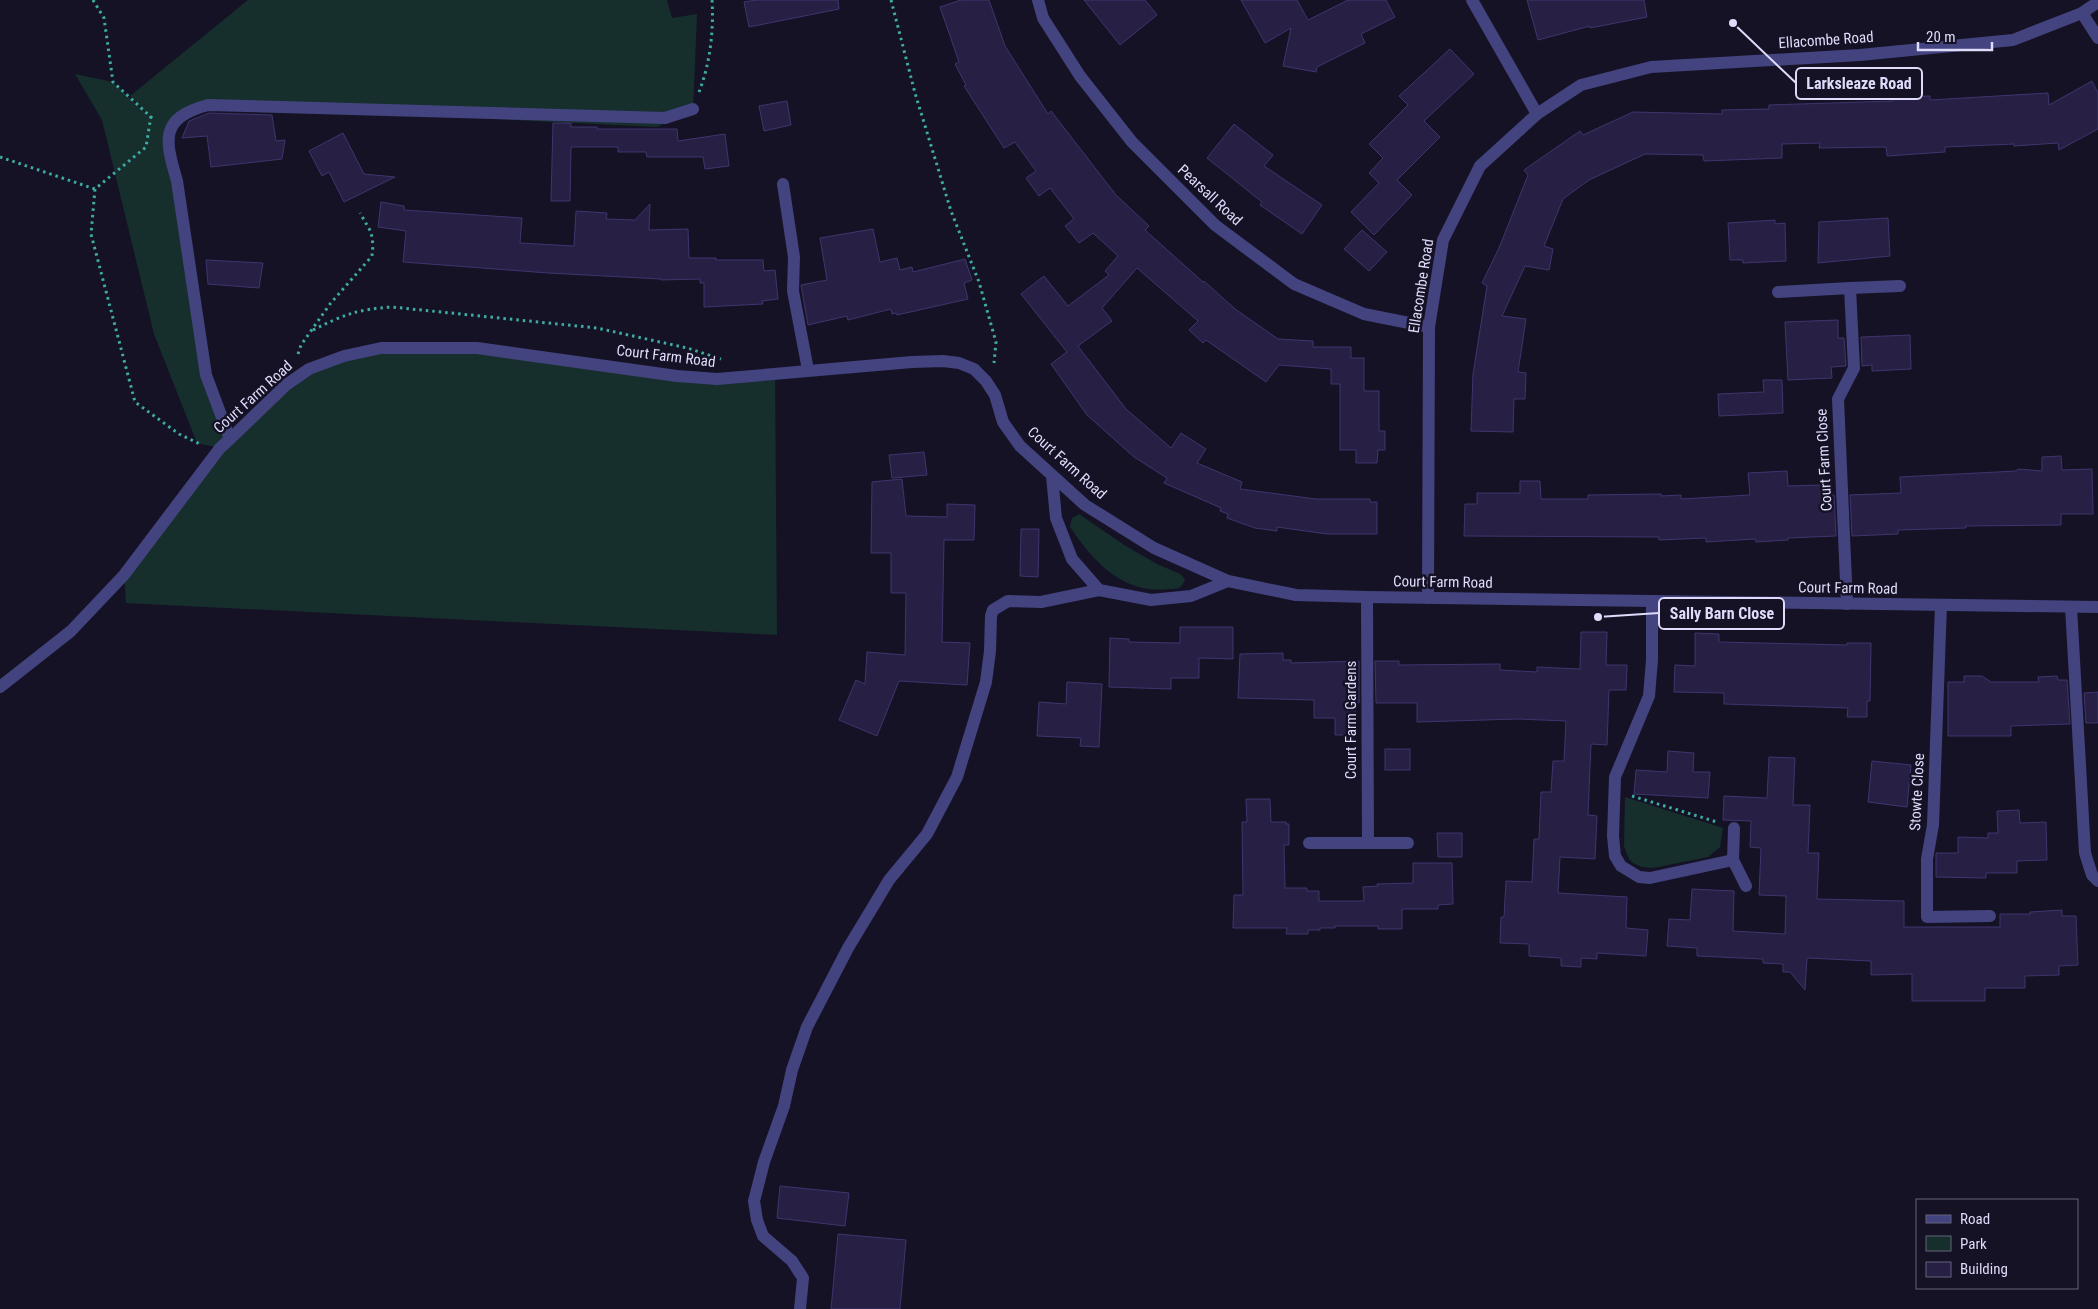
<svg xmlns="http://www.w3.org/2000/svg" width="2098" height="1309" font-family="'Roboto Condensed',sans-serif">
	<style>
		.green { fill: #162f2d }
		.building { fill: #272044; stroke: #3f356e }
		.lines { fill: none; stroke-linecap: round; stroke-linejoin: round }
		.path { stroke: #3eaca2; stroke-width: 3; stroke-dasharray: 2.5 4; stroke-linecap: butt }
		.service { stroke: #43437f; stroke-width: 12 }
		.minor { stroke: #43437f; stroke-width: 12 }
		.tertiary { stroke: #43437f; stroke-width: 12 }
		.labels { text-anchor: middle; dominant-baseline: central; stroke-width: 5; stroke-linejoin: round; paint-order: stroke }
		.street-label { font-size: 15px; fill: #dedbfb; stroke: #151225 }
		.leader { fill: none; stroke: #dedbfb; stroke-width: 2 }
		.callout-dot { fill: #dedbfb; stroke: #151225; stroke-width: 2 }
		.callout { fill: #151225; stroke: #dedbfb; stroke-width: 2 }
		.callout-label { font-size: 16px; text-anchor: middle; font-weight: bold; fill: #dedbfb }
	</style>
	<rect width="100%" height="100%" fill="#151225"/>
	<!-- green -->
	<g class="green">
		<polygon points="248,0 667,0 672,18 697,14 693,109 657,127 208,105 190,110 168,134 206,375 230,438 286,385 344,356 477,348 677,376 775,373 777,635 126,603 124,575 220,448 197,443 154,334 102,120 75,74 113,82 148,115 130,96"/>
		<path d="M1079 514 1124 545 1157 564 1180 574 1185 579C1182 589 1178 589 1168 589 1122 594 1094 562 1070 527L1072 518Z"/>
		<polygon points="1625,797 1723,828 1720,847 1708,857 1653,868 1642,867 1633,863 1629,859 1624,846"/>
	</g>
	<!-- building -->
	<g class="building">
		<polygon points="756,0 838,0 839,9 749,27 744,2"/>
		<polygon points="961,0 989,0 1005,46 1048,114 1051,111 1116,195 1149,226 1145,230 1203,282 1204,281 1235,309 1278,339 1313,341 1313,347 1351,347 1351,358 1364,358 1364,391 1379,391 1379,431 1385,431 1385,450 1378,450 1377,463 1356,463 1356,450 1340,450 1340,384 1331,384 1331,369 1279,365 1266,382 1206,340 1203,343 1189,330 1198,321 1137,268 1102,308 1112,321 1078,346 1126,409 1171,448 1181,433 1206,449 1197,463 1242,482 1240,489 1316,499 1370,499 1370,502 1377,502 1377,534 1327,534 1277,527 1277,531 1255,528 1227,518 1228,514 1220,511 1221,508 1164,483 1167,478 1134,457 1087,415 1051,364 1067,352 1021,294 1044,276 1068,306 1109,275 1105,271 1118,256 1093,233 1079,243 1065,226 1074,219 1050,188 1039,196 1026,178 1036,171 1015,142 1004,148 964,86 966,85 955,64 959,62 940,7"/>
		<polygon points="1084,0 1145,0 1157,15 1120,45"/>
		<polygon points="1241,0 1297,0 1308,20 1348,0 1386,0 1395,17 1361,34 1365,43 1317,67 1316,72 1283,66 1291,28 1265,43"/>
		<polygon points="1527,0 1644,0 1647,17 1590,28 1590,26 1538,40"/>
		<polygon points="1450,49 1474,74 1424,121 1440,137 1397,180 1412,195 1374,235 1351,212 1379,183 1369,173 1383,158 1369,144 1408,105 1399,96"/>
		<polygon points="2092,81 2098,93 2098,129 2059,150 2058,143 2014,146 2014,144 1945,147 1945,152 1887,156 1886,147 1819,148 1820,143 1782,144 1782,158 1704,161 1703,155 1645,154 1589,180 1563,199 1544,246 1553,249 1549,270 1525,266 1502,316 1526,319 1518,372 1526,373 1525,399 1514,399 1513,432 1471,431 1473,374 1487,286 1482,283 1499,248 1528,175 1524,170 1580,131 1583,135 1633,112 1722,114 1722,110 1769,109 1769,105 1893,101 1893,97 1930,96 1930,100 2048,93 2049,105"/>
		<polygon points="787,101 791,125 764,131 759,106"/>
		<polygon points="209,113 272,115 276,141 285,140 282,159 211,167 207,136 182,138 189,121"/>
		<polygon points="553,123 571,123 571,127 597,127 597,129 677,129 678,141 725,134 729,166 705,169 703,157 647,157 646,152 618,152 618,147 571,147 570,201 551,201"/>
		<polygon points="1234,124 1273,155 1264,166 1322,205 1302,234 1260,205 1262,202 1207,158"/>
		<polygon points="343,133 364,174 395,177 344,202 329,172 322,176 309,151"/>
		<polygon points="381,202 404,206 404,210 522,218 520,243 574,246 576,211 607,213 606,219 635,220 650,204 649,230 688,229 689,258 716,258 716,260 763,260 764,271 775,270 778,299 762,301 763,304 704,307 704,283 700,283 700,279 661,280 661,279 548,273 403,262 406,231 378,227"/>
		<polygon points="1888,218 1890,256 1818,263 1819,222"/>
		<polygon points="1775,220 1775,224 1785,223 1786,261 1743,263 1743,260 1730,260 1728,223"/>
		<polygon points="873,229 880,262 897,258 900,270 912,267 913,272 965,259 972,280 964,283 968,299 897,315 896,313 892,314 891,309 848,320 847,316 808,325 801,285 827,280 820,238"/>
		<polygon points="1362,230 1387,252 1369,271 1344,249"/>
		<polygon points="206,260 263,263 259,288 208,284"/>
		<polygon points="1838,320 1838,338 1844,338 1846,366 1831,367 1832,378 1788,380 1785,322"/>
		<polygon points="1910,335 1911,369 1872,371 1872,365 1862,366 1861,337"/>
		<polygon points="1763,380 1782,380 1783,413 1719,416 1718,394 1764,392"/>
		<polygon points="924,452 927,475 892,478 889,455"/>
		<polygon points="2061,456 2062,470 2092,469 2093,514 2061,514 2061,525 1966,526 1966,528 1898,530 1898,534 1852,536 1850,495 1901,493 1900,477 2016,471 2018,469 2042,471 2042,457"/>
		<polygon points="1787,471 1788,486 1821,485 1821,495 1834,495 1836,536 1788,538 1788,540 1756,542 1755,539 1706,542 1706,538 1659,540 1659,537 1464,536 1465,504 1477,504 1477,493 1520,493 1520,481 1540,481 1541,499 1588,499 1588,495 1661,494 1661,496 1681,495 1681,499 1750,495 1748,473"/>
		<polygon points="902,479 906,516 947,517 947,504 975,505 974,540 944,540 942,642 970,643 967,685 899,681 877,736 839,720 856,680 865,684 867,652 905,655 906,593 891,593 891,553 871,553 872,482"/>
		<polygon points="1021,529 1039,529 1038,577 1020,576"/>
		<polygon points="1180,627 1233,627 1233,659 1199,658 1199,678 1171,678 1171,689 1109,687 1110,638 1129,639 1129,642 1180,643"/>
		<polygon points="1581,632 1607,632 1606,665 1627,665 1626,690 1609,690 1607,745 1591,744 1588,815 1597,816 1595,859 1560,857 1558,893 1627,897 1626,928 1648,930 1646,956 1597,953 1597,959 1581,958 1581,967 1561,966 1561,958 1529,956 1529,944 1500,943 1501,917 1504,917 1506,881 1532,882 1534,839 1539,839 1541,792 1551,792 1553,761 1564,761 1566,721 1518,719 1417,722 1417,703 1376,703 1375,661 1399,661 1399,665 1500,664 1500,670 1537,672 1537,667 1580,669"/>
		<polygon points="1695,633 1719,634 1719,642 1847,645 1847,643 1871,643 1870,701 1867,701 1867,717 1847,717 1848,708 1724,704 1724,693 1674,692 1675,665 1695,666"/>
		<polygon points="1283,653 1283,660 1291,660 1291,663 1359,661 1359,703 1355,703 1356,735 1335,735 1335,718 1314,718 1314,700 1238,698 1240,654"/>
		<polygon points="1964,676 1982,676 1991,682 2039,682 2038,677 2057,676 2058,680 2067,680 2070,724 2011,726 2011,736 1948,736 1948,682 1964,682"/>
		<polygon points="1067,682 1102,684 1099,747 1080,746 1081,738 1037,736 1039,702 1066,704"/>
		<polygon points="2098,692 2098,723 2086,723 2084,693"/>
		<rect x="1385" y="749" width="25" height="21"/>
		<polygon points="1668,751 1694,753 1693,772 1710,772 1708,798 1634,794 1636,770 1667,772"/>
		<polygon points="1769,757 1795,758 1793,805 1810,805 1808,853 1819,853 1817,899 1904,901 1904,927 2000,927 2000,914 2030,914 2030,912 2062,910 2062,916 2076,916 2078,965 2059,966 2059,975 2025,976 2025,988 1985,988 1985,1001 1912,1001 1912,974 1871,975 1871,961 1807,958 1805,990 1790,972 1783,972 1783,964 1763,963 1763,959 1697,956 1697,948 1667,946 1669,919 1690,920 1692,889 1734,891 1733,931 1785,934 1786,896 1759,895 1761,848 1750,847 1751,821 1723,820 1724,796 1767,798"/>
		<polygon points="1872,761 1911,765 1907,807 1868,802"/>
		<polygon points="1246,799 1270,799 1271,822 1286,822 1286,824 1289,824 1289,845 1284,845 1285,888 1307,888 1307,891 1319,891 1319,901 1364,901 1363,887 1378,886 1377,884 1413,883 1413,863 1452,863 1453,904 1438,905 1438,909 1402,909 1402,929 1378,929 1378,926 1335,926 1335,928 1320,928 1320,930 1308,930 1308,934 1286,934 1287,928 1233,928 1234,895 1243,895 1242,822 1247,822"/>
		<polygon points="2019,810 2020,823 2046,822 2047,860 2017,861 2017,873 1986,873 1986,878 1936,877 1936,853 1958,853 1958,837 1988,838 1988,833 1998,833 1997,811"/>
		<polygon points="1437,833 1462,833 1462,857 1438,857"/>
		<polygon points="780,1186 849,1193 845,1226 777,1218"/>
		<polygon points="838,1234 906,1240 900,1309 831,1309"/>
	</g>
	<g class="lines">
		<!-- path -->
		<g class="path">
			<polyline points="93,0 104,18 113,82 152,118"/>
			<polyline points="891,0 915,93 951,211 979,282 996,342 994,363"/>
			<path d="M699 92C710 64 714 30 712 0"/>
			<polyline points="151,116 146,147 95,189 91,234 135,402 179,434 200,444"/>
			<polyline points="0,157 95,189"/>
			<path d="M313 330C343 315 358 309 392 307L597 328 687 348 721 359"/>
			<polyline points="298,354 301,345 330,304 372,256 373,245 371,232 360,213"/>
			<polyline points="1632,796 1717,822"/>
		</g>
		<!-- service -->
		<g class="service">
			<polyline points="783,184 794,257 793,291 808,370"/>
			<polyline points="1052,476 1056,518 1072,559 1099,590 1151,600 1191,596 1228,581"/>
			<polyline points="1941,605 1933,825 1927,859 1927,917 1990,916"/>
			<polyline points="800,1309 803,1278 792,1261 763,1236 757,1220 754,1201 764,1162 784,1106 792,1070 807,1027 848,948 871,910 889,880 927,834 957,777 986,682 990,651 991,616 993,610 1008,601 1041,602 1099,590"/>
		</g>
		<!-- minor -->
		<g class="minor">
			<polyline points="1038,0 1043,18 1080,76 1132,142 1215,225 1294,284 1364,314 1429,327"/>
			<polyline points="1472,0 1537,114"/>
			<polyline points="2082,13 2098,38"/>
			<polyline points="1850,288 1900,286"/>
			<polyline points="1778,292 1850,288 1854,368 1838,399 1847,604"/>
			<path d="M230 439 206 375 177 181C165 140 159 118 208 105L665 118 693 109"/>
			<polyline points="1428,598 1429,327 1443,240 1480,166 1537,114 1581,85 1651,67 1860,55 2013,40 2082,13 2098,2"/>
			<polyline points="1652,602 1652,660 1649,696 1615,777 1613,836 1615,856 1621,866 1639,877 1650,878 1733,860 1734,828"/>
			<polyline points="2071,607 2085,853 2092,875 2098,881"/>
			<polyline points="1309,843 1368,843 1367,597"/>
			<polyline points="1368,843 1408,843"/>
			<polyline points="1733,860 1746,886"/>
		</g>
		<!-- tertiary -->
		<polyline class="tertiary" points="0,687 71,631 124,575 220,448 230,439 286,385 309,369 344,356 381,348 477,348 677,376 717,379 912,362 943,361 959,363 974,369 986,381 995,395 1003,422 1020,446 1085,505 1154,548 1228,581 1296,595 1367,597 2098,607"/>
	</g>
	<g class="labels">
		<!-- street labels -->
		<g class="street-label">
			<text transform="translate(1826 40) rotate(-4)">Ellacombe Road</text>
			<text transform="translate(1210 195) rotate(43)">Pearsall Road</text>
			<text transform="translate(1421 286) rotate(-81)">Ellacombe Road</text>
			<text transform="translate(666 356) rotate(7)">Court Farm Road</text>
			<text transform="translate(253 397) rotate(-42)">Court Farm Road</text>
			<text transform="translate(1824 460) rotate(-93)">Court Farm Close</text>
			<text transform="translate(1067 463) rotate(42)">Court Farm Road</text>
			<text transform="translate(1443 582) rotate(1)">Court Farm Road</text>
			<text transform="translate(1848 588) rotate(1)">Court Farm Road</text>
			<text transform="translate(1351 720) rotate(-90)">Court Farm Gardens</text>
			<text transform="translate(1917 792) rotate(-87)">Stowte Close</text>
		</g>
	</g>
	<!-- callouts -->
	<path class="leader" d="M1733 23L1796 83M1598 617L1659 613"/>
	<g class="callout-dot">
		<circle cx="1733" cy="23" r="5"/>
		<circle cx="1598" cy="617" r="5"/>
	</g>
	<g class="callout">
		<rect x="1796" y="68" width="126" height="31" rx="5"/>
		<rect x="1659" y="598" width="125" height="31" rx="5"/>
	</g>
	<g class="callout-label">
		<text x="1859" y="89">Larksleaze Road</text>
		<text x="1722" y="619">Sally Barn Close</text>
	</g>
	<!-- legend -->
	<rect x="1916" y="1199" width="162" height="90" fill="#151225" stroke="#65627b"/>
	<rect x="1926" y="1215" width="25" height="8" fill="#43437f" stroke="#65627b"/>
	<text x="1960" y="1224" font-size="15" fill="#dedbfb">Road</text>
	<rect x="1926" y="1236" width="25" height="15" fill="#162f2d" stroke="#65627b"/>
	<text x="1960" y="1249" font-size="15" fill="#dedbfb">Park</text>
	<rect x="1926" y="1262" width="25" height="15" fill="#272044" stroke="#65627b"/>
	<text x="1960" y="1274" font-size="15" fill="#dedbfb">Building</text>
	<!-- scale -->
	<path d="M1918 42v8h74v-8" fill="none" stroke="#dedbfb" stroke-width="2.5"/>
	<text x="1926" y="42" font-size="15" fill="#dedbfb" stroke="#151225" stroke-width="4" paint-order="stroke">20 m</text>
</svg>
